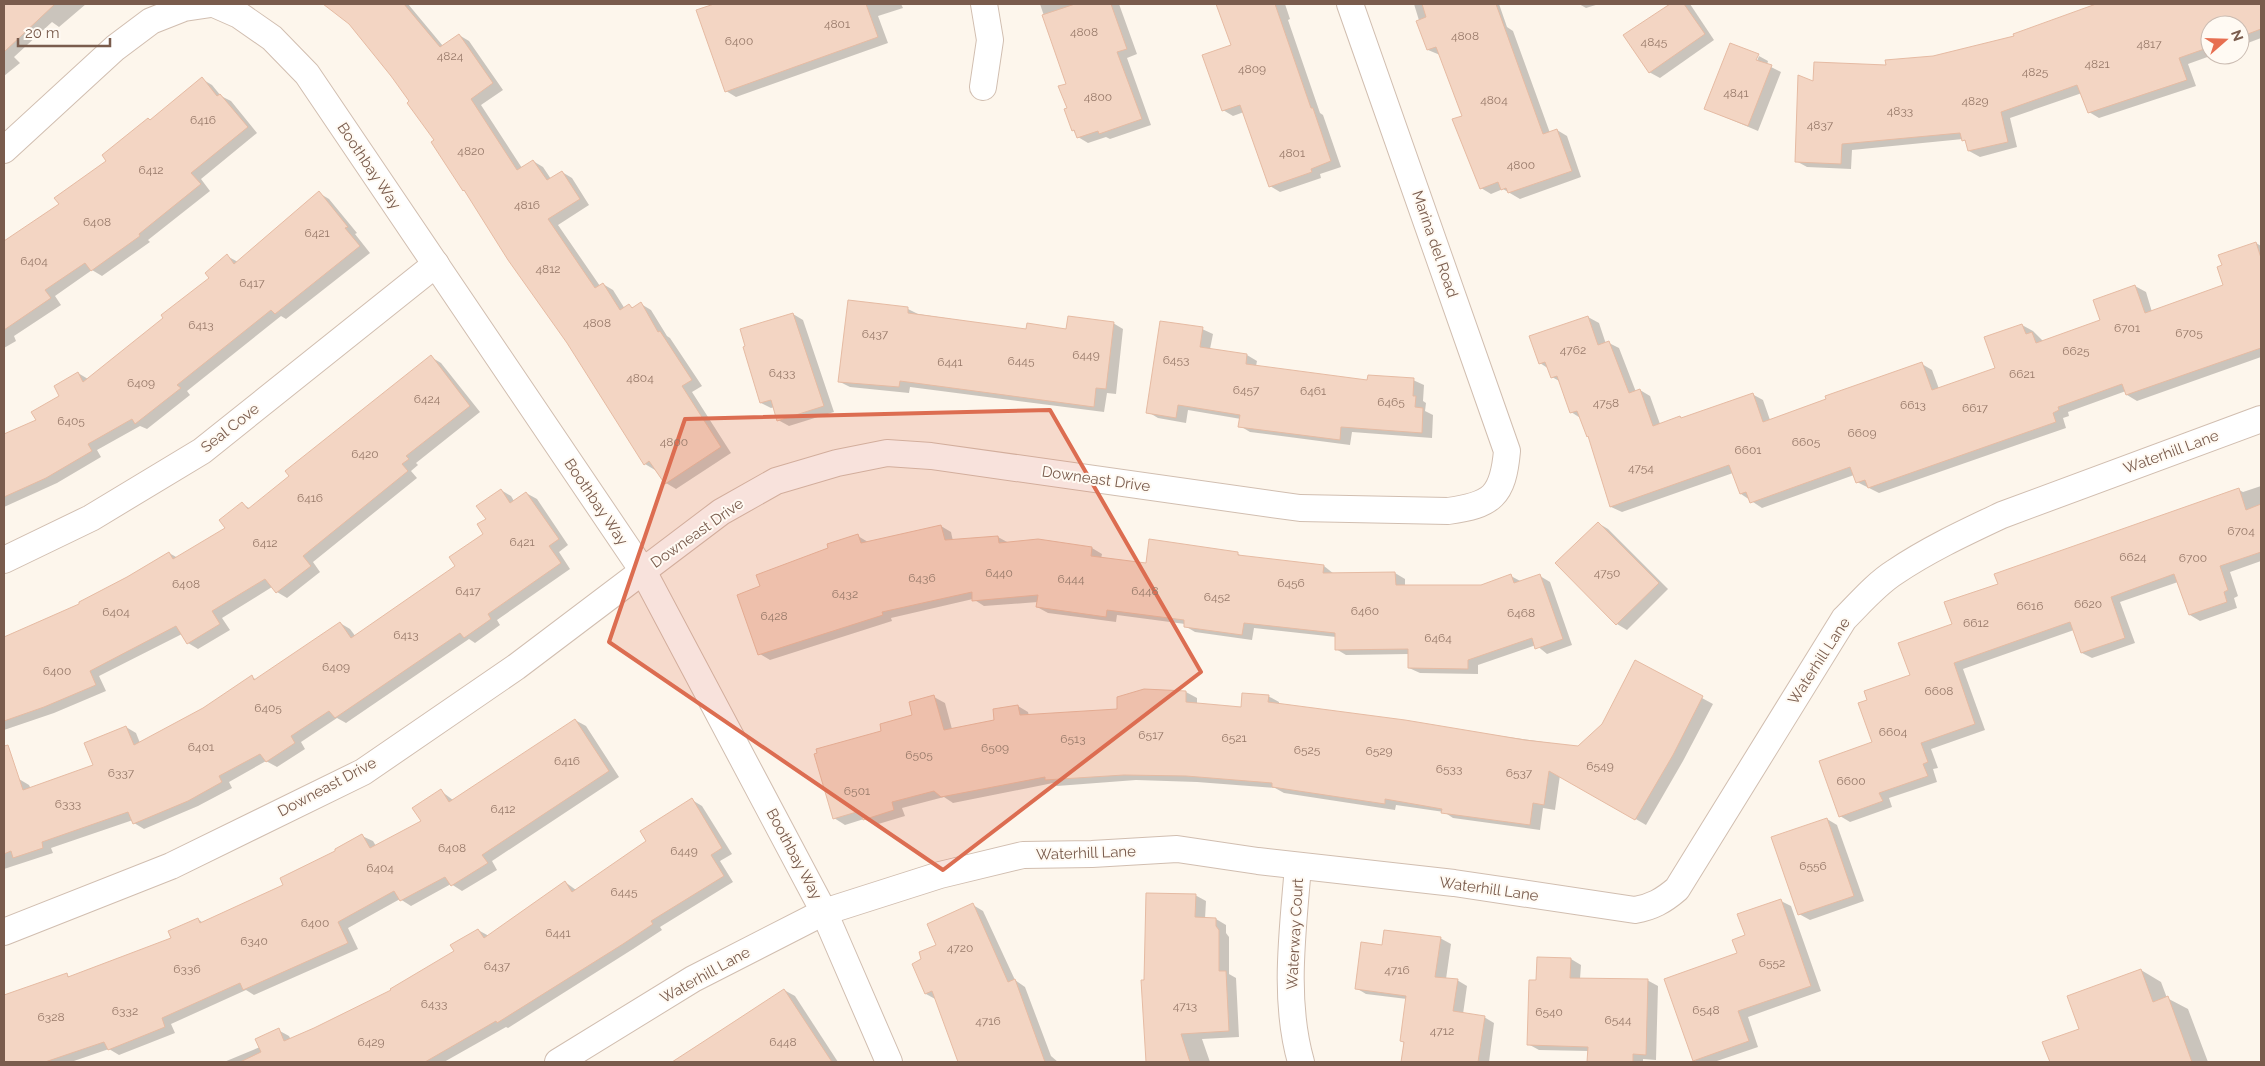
<svg xmlns="http://www.w3.org/2000/svg" width="2265" height="1066" font-family="Raleway,sans-serif">
	<style>
		.shadow { fill: #0003 }
		.building { fill: #f3d5c3; stroke: #e6bba3 }
		.lines { fill: none; stroke-linecap: round; stroke-linejoin: round }
		.street-casing { stroke: #d1beb0; stroke-width: 28 }
		.street { stroke: #fff; stroke-width: 26 }
		.marked { fill: #dc6d51; fill-opacity: 0.2; stroke: #dc6d51; stroke-width: 4; stroke-linejoin: round }
		.labels { text-anchor: middle; dominant-baseline: central; stroke-width: 4; stroke-linejoin: round; paint-order: stroke }
		.number-label { font-size: 12px; fill: #987a6a }
		.street-label { font-size: 15px; fill: #7a5c4d; stroke: #fffaf3 }
	</style>
	<rect width="100%" height="100%" fill="#fdf6ec"/>
	<!-- shadow -->
	<g class="shadow">
		<polygon points="4,4 86,4 59,27 52,22 14,57 20,63 4,76"/>
		<polygon points="325,4 408,4 443,46 459,35 469,41 503,90 481,105 522,168 533,161 543,167 551,179 562,172 572,178 589,205 558,225 600,286 603,284 613,290 625,309 629,306 634,308 641,304 651,310 667,336 670,338 702,386 692,392 731,453 676,489 666,483 655,470 645,464 568,342 464,190 436,140 392,75 349,23"/>
		<polygon points="718,4 901,4 903,8 878,16 888,43 736,97 726,91 697,11"/>
		<polygon points="1040,4 1119,4 1137,54 1127,58 1151,125 1110,139 1106,137 1088,143 1078,137 1073,130 1068,109 1067,84"/>
		<polygon points="1218,4 1285,4 1290,19 1288,20 1320,113 1323,115 1341,167 1320,174 1321,178 1280,192 1270,186 1244,112 1233,116 1223,110 1233,46"/>
		<polygon points="1414,4 1499,4 1507,27 1513,31 1550,133 1557,130 1567,136 1581,177 1520,199 1503,189 1491,194 1481,188 1463,117 1440,55 1428,50"/>
		<polygon points="1579,4 1599,4 1586,8"/>
		<polygon points="1672,4 1690,4 1714,40 1660,78 1649,72 1625,36"/>
		<polygon points="2100,4 2261,4 2261,38 2240,46 2240,25 2210,25 2210,55 2213,55 2188,64 2196,86 2099,118 2089,112 2082,93 2010,118 2017,147 1980,157 1969,151 1967,143 1963,139 1852,150 1851,169 1807,167 1796,161 1814,82 1941,56 2016,37 2067,15"/>
		<polygon points="1759,56 1768,61 1767,65 1781,72 1758,131 1706,109 1753,65 1755,66"/>
		<polygon points="202,79 212,85 221,96 231,101 257,133 201,179 210,191 148,240 150,242 102,276 92,270 55,296 61,305 14,336 16,341 4,348 4,248 15,243 61,205 150,121"/>
		<polygon points="319,193 329,199 357,233 355,234 370,253 286,319 281,316 187,391 190,395 147,429 140,426 97,450 101,457 57,483 4,507 4,436 37,420 61,396 78,373 88,379 165,319 211,278 227,256 238,262"/>
		<polygon points="2256,243 2261,246 2261,357 2137,401 2127,395 2126,391 2068,412 2069,416 2063,418 2066,428 1879,493 1857,482 1854,475 1762,508 1741,494 1733,473 1622,512 1611,507 1590,437 1582,419 1571,412 1561,382 1552,377 1549,369 1540,363 1588,317 1599,323 1606,344 1609,343 1619,348 1636,392 1640,390 1650,396 1660,424 1680,417 1683,419 1752,394 1763,400 1770,420 1922,364 1932,370 1939,389 1997,368 2022,325 2033,331 2043,341 2101,321 2135,286 2146,292 2152,312 2225,286"/>
		<polygon points="908,309 918,314 1027,330 1067,330 1113,323 1123,329 1116,394 1107,393 1104,412 910,387 909,393 850,387 840,382"/>
		<polygon points="793,314 803,320 834,412 789,426 778,420 775,407 771,408 761,403"/>
		<polygon points="1202,329 1213,334 1210,349 1247,355 1257,361 1256,366 1368,382 1413,380 1424,385 1423,401 1426,403 1425,411 1433,415 1432,438 1352,432 1350,445 1250,432 1240,426 1241,419 1188,410 1186,423 1158,418 1148,412"/>
		<polygon points="431,357 441,363 480,412 416,463 418,465 411,471 417,478 313,562 320,572 287,598 277,592 272,587 222,618 230,630 198,649 188,643 182,634 99,676 106,691 54,713 4,730 4,640 24,634 81,604 169,553 178,558 227,529 242,504 251,509"/>
		<polygon points="2261,486 2261,561 2230,572 2238,596 2234,598 2237,608 2200,621 2190,615 2178,582 2120,602 2135,643 2092,658 2082,653 2074,630 1963,669 1985,730 1931,749 1938,768 1933,769 1937,782 1889,798 1892,807 1850,822 1840,816 1874,743 1869,700 1911,676 1954,625 1999,584 2239,490 2243,492"/>
		<polygon points="501,490 511,496 514,501 526,493 537,499 568,545 559,552 570,569 497,620 500,625 475,643 469,639 346,723 337,718 301,742 305,749 277,767 266,761 229,782 232,788 198,806 144,829 134,823 133,820 51,848 53,853 4,869 4,784 19,779 29,785 31,789 95,766 126,727 136,733 140,743 203,709 252,677 257,680 340,623 350,629 356,637 457,566 485,534 487,519"/>
		<polygon points="1598,523 1608,529 1668,589 1627,630 1617,624"/>
		<polygon points="941,526 951,532 953,541 998,537 1009,543 1092,548 1102,554 1101,559 1147,565 1238,554 1244,557 1324,566 1334,574 1395,573 1405,579 1405,586 1481,587 1511,576 1522,582 1540,576 1550,582 1572,645 1547,654 1536,645 1478,665 1478,674 1420,673 1409,668 1409,654 1346,655 1336,649 1336,637 1254,628 1252,640 1195,632 1185,626 1185,624 1117,615 1116,622 1048,613 1037,607 1038,602 984,606 973,599 891,618 892,621 770,660 760,654 762,587 858,536 868,542"/>
		<polygon points="1636,662 1713,704 1683,761 1646,825 1560,775 1555,810 1543,808 1540,830 1453,818 1444,812 1396,805 1395,810 1284,793 1275,788 1197,782 1136,780 1057,786 1053,783 953,803 944,797 902,808 905,816 875,825 864,819 845,825 834,818 883,732 914,716 934,697 945,703 952,729 996,721 1018,706 1028,712 1029,716 1118,710 1144,691 1186,692 1197,698 1197,704 1242,708 1268,696 1279,702 1279,705 1579,747 1603,725"/>
		<polygon points="575,720 586,726 619,777 492,861 497,870 462,891 451,884 411,906 400,899 348,928 358,949 254,995 246,990 171,1024 175,1033 119,1055 109,1049 71,1062 4,1062 4,997 66,975 70,977 173,939 198,919 203,923 285,885 362,836 373,841 376,846 422,822 441,791 453,800"/>
		<polygon points="692,800 702,806 732,854 720,861 733,882 660,927 662,930 633,949 508,1028 506,1027 444,1062 224,1062 260,1047 278,1030 289,1036 291,1040 393,991 456,951 478,930 489,936 565,882 576,890 648,841"/>
		<polygon points="1827,819 1837,825 1864,901 1810,920 1799,914"/>
		<polygon points="1195,895 1206,901 1205,919 1216,919 1226,925 1226,933 1229,937 1229,974 1236,978 1239,1037 1202,1039 1210,1062 1145,1062 1147,1061 1146,981"/>
		<polygon points="1781,901 1791,906 1821,991 1748,1017 1758,1047 1714,1062 1698,1062 1694,1060 1746,936"/>
		<polygon points="973,905 983,911 1015,980 1025,987 1051,1056 1058,1062 960,1062 937,1000 926,994 913,964 923,960 938,945"/>
		<polygon points="1440,938 1451,944 1446,979 1457,980 1467,986 1463,1014 1484,1017 1494,1023 1489,1062 1402,1062 1407,999 1366,994 1356,988 1383,946"/>
		<polygon points="1571,959 1581,965 1580,979 1647,980 1658,986 1656,1060 1643,1059 1643,1062 1589,1062 1589,1051 1539,1050 1528,1044 1537,981"/>
		<polygon points="2141,970 2161,982 2167,998 2188,1009 2208,1062 2051,1062 2044,1043 2080,1029"/>
		<polygon points="784,990 795,996 838,1062 677,1062"/>
	</g>
	<!-- building -->
	<g class="building">
		<polygon points="4,4 55,4 4,52"/>
		<polygon points="323,4 404,4 440,47 459,34 493,83 471,99 517,170 533,160 547,180 562,171 580,199 548,219 595,288 603,283 620,310 629,304 632,308 641,302 658,332 660,331 692,380 682,386 721,447 665,484 649,461 644,465 567,343 508,260 464,190 463,191 431,142 434,140 407,103 409,101 391,76 349,24"/>
		<polygon points="714,4 866,4 878,37 725,92 696,10"/>
		<polygon points="1075,4 1111,4 1127,49 1117,52 1142,119 1099,134 1098,131 1077,138 1074,130 1072,131 1064,109 1067,108 1058,86 1066,84 1042,15"/>
		<polygon points="1216,4 1275,4 1311,108 1313,108 1331,161 1311,169 1312,172 1269,187 1240,105 1222,111 1202,55 1231,45"/>
		<polygon points="1422,4 1496,4 1543,134 1557,129 1572,171 1508,193 1506,188 1501,190 1498,182 1480,189 1452,119 1462,116 1436,47 1427,50 1416,21 1426,17"/>
		<polygon points="1670,4 1684,4 1705,34 1649,73 1623,35"/>
		<polygon points="2096,4 2261,4 2261,29 2240,37 2240,25 2210,25 2210,47 2179,58 2187,80 2088,113 2077,85 2001,112 2008,142 1968,151 1965,140 1962,141 1960,133 1842,144 1841,164 1795,162 1798,75 1813,81 1814,62 1886,65 1885,60 1933,56 2014,36 2013,34"/>
		<polygon points="1730,43 1759,54 1756,60 1772,65 1748,126 1704,109"/>
		<polygon points="202,77 217,96 220,94 248,127 191,173 201,184 139,234 140,236 91,271 85,263 45,290 51,298 4,330 4,241 59,204 54,198 106,161 102,155 148,118 150,120"/>
		<polygon points="319,191 348,227 345,228 360,246 275,314 271,310 177,385 181,388 135,424 132,419 88,444 92,451 46,478 4,497 4,434 36,420 31,412 59,396 54,386 78,372 83,382 163,318 161,315 209,278 205,273 227,254 234,264"/>
		<polygon points="2256,242 2261,258 2261,348 2126,395 2122,384 2058,407 2059,410 2053,413 2056,422 1868,488 1865,480 1856,483 1850,467 1750,503 1746,492 1740,494 1729,465 1610,507 1588,436 1587,437 1577,411 1570,413 1557,376 1551,378 1545,362 1539,364 1529,336 1588,316 1598,345 1609,341 1629,393 1640,389 1653,426 1680,416 1681,418 1753,393 1763,422 1826,399 1825,396 1922,362 1932,390 1995,368 1984,337 2022,324 2026,334 2032,332 2036,343 2100,320 2093,300 2135,285 2145,313 2223,285 2217,267 2222,265 2218,255"/>
		<polygon points="848,300 908,307 908,313 1026,329 1027,323 1066,329 1068,316 1114,322 1106,389 1096,388 1094,407 900,381 899,387 838,382"/>
		<polygon points="793,313 824,406 777,421 771,400 760,403 743,347 745,346 740,329"/>
		<polygon points="1160,321 1203,327 1200,347 1247,354 1246,364 1367,380 1368,375 1414,378 1413,396 1416,396 1415,407 1423,408 1422,433 1341,427 1340,440 1238,427 1240,415 1178,405 1176,418 1146,413"/>
		<polygon points="431,355 470,406 406,456 409,459 402,464 408,471 303,556 311,566 276,593 265,579 212,611 220,624 187,644 176,626 90,671 96,685 44,707 4,721 4,637 79,604 79,602 127,577 169,552 173,559 225,528 219,520 242,502 248,509 289,476 285,471"/>
		<polygon points="2239,488 2246,510 2261,504 2261,552 2220,566 2228,590 2224,592 2227,602 2189,615 2174,574 2111,597 2125,638 2081,653 2070,622 1954,663 1975,724 1921,743 1928,762 1923,764 1928,776 1879,793 1883,801 1839,817 1819,761 1872,742 1858,703 1867,700 1864,691 1910,675 1898,643 1952,624 1944,602 1998,584 1994,574"/>
		<polygon points="501,489 510,503 526,492 559,539 549,546 561,563 488,614 491,619 464,638 460,633 335,718 329,711 291,736 295,743 266,762 260,754 219,776 222,782 188,801 133,824 128,812 42,842 43,848 13,858 11,851 4,854 4,746 8,745 23,790 93,765 84,743 126,726 134,745 203,708 252,675 254,680 340,622 351,638 455,566 449,557 483,534 477,524 486,519 476,506"/>
		<polygon points="1598,522 1659,583 1616,625 1555,563"/>
		<polygon points="941,525 945,540 998,536 999,543 1038,539 1092,547 1091,556 1146,563 1149,539 1238,552 1238,555 1324,565 1323,573 1395,572 1396,585 1481,585 1511,574 1514,583 1540,574 1563,639 1535,649 1532,638 1468,660 1468,669 1408,668 1408,649 1335,650 1335,633 1244,623 1242,635 1184,627 1184,620 1107,610 1106,617 1036,607 1038,595 972,601 972,592 882,612 883,615 758,655 737,595 760,586 756,575 828,548 827,544 858,534 861,543"/>
		<polygon points="1635,660 1703,696 1673,755 1635,820 1549,771 1544,805 1533,803 1530,825 1441,813 1442,809 1385,799 1385,804 1272,787 1272,783 1186,776 1124,775 1045,780 1045,777 941,797 934,791 892,802 894,810 863,820 860,811 833,819 814,754 817,753 816,749 881,731 880,724 912,715 909,702 934,695 944,730 994,720 993,709 1018,705 1020,715 1117,709 1117,697 1144,689 1186,691 1186,702 1241,707 1242,693 1269,695 1268,702 1405,720 1525,740 1578,746 1602,724"/>
		<polygon points="575,719 609,771 482,855 488,863 451,886 445,877 400,901 394,891 338,922 348,943 243,990 240,983 162,1018 165,1027 108,1050 104,1042 45,1062 4,1062 4,995 67,973 68,977 171,938 168,931 198,918 200,923 283,885 280,878 335,851 335,849 362,834 370,848 421,821 412,808 441,789 449,802"/>
		<polygon points="692,798 722,848 711,855 724,876 651,921 653,924 623,944 497,1023 496,1021 425,1062 240,1062 261,1052 255,1039 279,1028 284,1041 314,1028 391,990 390,989 454,951 450,945 478,929 484,938 565,881 572,892 646,841 640,831"/>
		<polygon points="1827,818 1854,896 1798,915 1771,837"/>
		<polygon points="1146,893 1196,894 1195,917 1216,918 1216,926 1219,930 1219,971 1226,971 1229,1031 1181,1034 1190,1062 1146,1062 1141,980 1144,980"/>
		<polygon points="1781,899 1811,986 1738,1011 1749,1041 1693,1061 1664,979 1737,953 1732,940 1745,935 1737,914"/>
		<polygon points="973,903 1008,982 1015,979 1045,1062 958,1062 932,991 925,994 912,964 921,959 919,952 936,945 927,924"/>
		<polygon points="1384,930 1441,937 1435,977 1458,979 1453,1011 1485,1016 1478,1062 1401,1062 1404,1042 1400,1041 1406,996 1355,989 1361,942 1382,945"/>
		<polygon points="1537,957 1571,958 1570,978 1648,979 1646,1055 1633,1054 1633,1062 1587,1062 1588,1047 1527,1045 1529,980 1536,980"/>
		<polygon points="2141,969 2153,1002 2168,996 2192,1062 2050,1062 2042,1042 2079,1029 2067,996"/>
		<polygon points="784,989 832,1062 672,1062 729,1025"/>
	</g>
	<g class="lines">
		<defs>
			<g id="street">
				<polyline points="214,4 239,15 272,38 307,74 643,571 824,912 889,1062"/>
				<polyline points="983,87 990,40 984,4"/>
				<polyline points="4,150 115,48 151,21 184,8 211,4"/>
				<polyline points="4,560 91,518 202,451 436,264"/>
				<path d="M1298 866C1293 930 1283 999 1301 1062"/>
				<path d="M4 932 171 866 363 772 516 667 721 512 776 481 837 463 887 453 931 456 1300 508 1448 511C1492 505 1503 496 1507 451L1350 4"/>
				<path d="M558 1062 693 979 824 912 940 875 1023 855 1092 854 1177 849 1258 861 1454 883 1635 910C1652 907 1663 901 1677 889L1844 619C1860 603 1876 584 1895 572 1929 549 1966 532 2002 515L2261 419"/>
			</g>
		</defs>
		<!-- street casing -->
		<use href="#street" class="street-casing"/>
		<!-- street -->
		<use href="#street" class="street"/>
	</g>
	<!-- marked area -->
	<path class="marked" d="M1050 410 1201 672 943 870 609 642 685 419Z"/>
	<g class="labels">
		<!-- number labels -->
		<g class="number-label">
			<text x="837" y="24">4801</text>
			<text x="1084" y="32">4808</text>
			<text x="1465" y="36">4808</text>
			<text x="739" y="41">6400</text>
			<text x="1654" y="42">4845</text>
			<text x="2149" y="44">4817</text>
			<text x="450" y="56">4824</text>
			<text x="2097" y="64">4821</text>
			<text x="1252" y="69">4809</text>
			<text x="2035" y="72">4825</text>
			<text x="1736" y="93">4841</text>
			<text x="1098" y="97">4800</text>
			<text x="1494" y="100">4804</text>
			<text x="1975" y="101">4829</text>
			<text x="1900" y="111">4833</text>
			<text x="203" y="120">6416</text>
			<text x="1820" y="125">4837</text>
			<text x="471" y="151">4820</text>
			<text x="1292" y="153">4801</text>
			<text x="1521" y="165">4800</text>
			<text x="151" y="170">6412</text>
			<text x="527" y="205">4816</text>
			<text x="97" y="222">6408</text>
			<text x="317" y="233">6421</text>
			<text x="34" y="261">6404</text>
			<text x="548" y="269">4812</text>
			<text x="252" y="283">6417</text>
			<text x="597" y="323">4808</text>
			<text x="201" y="325">6413</text>
			<text x="2127" y="328">6701</text>
			<text x="2189" y="333">6705</text>
			<text x="875" y="334">6437</text>
			<text x="1573" y="350">4762</text>
			<text x="2076" y="351">6625</text>
			<text x="1086" y="355">6449</text>
			<text x="1176" y="360">6453</text>
			<text x="1021" y="361">6445</text>
			<text x="950" y="362">6441</text>
			<text x="782" y="373">6433</text>
			<text x="2022" y="374">6621</text>
			<text x="640" y="378">4804</text>
			<text x="141" y="383">6409</text>
			<text x="1246" y="390">6457</text>
			<text x="1313" y="391">6461</text>
			<text x="427" y="399">6424</text>
			<text x="1391" y="402">6465</text>
			<text x="1606" y="403">4758</text>
			<text x="1913" y="405">6613</text>
			<text x="1975" y="408">6617</text>
			<text x="71" y="421">6405</text>
			<text x="1862" y="433">6609</text>
			<text x="674" y="442">4800</text>
			<text x="1806" y="442">6605</text>
			<text x="1748" y="450">6601</text>
			<text x="365" y="454">6420</text>
			<text x="1641" y="468">4754</text>
			<text x="310" y="498">6416</text>
			<text x="2241" y="531">6704</text>
			<text x="522" y="542">6421</text>
			<text x="265" y="543">6412</text>
			<text x="2133" y="557">6624</text>
			<text x="2193" y="558">6700</text>
			<text x="999" y="573">6440</text>
			<text x="1607" y="573">4750</text>
			<text x="922" y="578">6436</text>
			<text x="1071" y="579">6444</text>
			<text x="1291" y="583">6456</text>
			<text x="186" y="584">6408</text>
			<text x="468" y="591">6417</text>
			<text x="1145" y="591">6448</text>
			<text x="845" y="594">6432</text>
			<text x="1217" y="597">6452</text>
			<text x="2088" y="604">6620</text>
			<text x="2030" y="606">6616</text>
			<text x="1365" y="611">6460</text>
			<text x="116" y="612">6404</text>
			<text x="1521" y="613">6468</text>
			<text x="774" y="616">6428</text>
			<text x="1976" y="623">6612</text>
			<text x="406" y="635">6413</text>
			<text x="1438" y="638">6464</text>
			<text x="336" y="667">6409</text>
			<text x="57" y="671">6400</text>
			<text x="1939" y="691">6608</text>
			<text x="268" y="708">6405</text>
			<text x="1893" y="732">6604</text>
			<text x="1151" y="735">6517</text>
			<text x="1234" y="738">6521</text>
			<text x="1073" y="739">6513</text>
			<text x="201" y="747">6401</text>
			<text x="995" y="748">6509</text>
			<text x="1307" y="750">6525</text>
			<text x="1379" y="751">6529</text>
			<text x="919" y="755">6505</text>
			<text x="567" y="761">6416</text>
			<text x="1600" y="766">6549</text>
			<text x="1449" y="769">6533</text>
			<text x="121" y="773">6337</text>
			<text x="1519" y="773">6537</text>
			<text x="1851" y="781">6600</text>
			<text x="857" y="791">6501</text>
			<text x="68" y="804">6333</text>
			<text x="503" y="809">6412</text>
			<text x="452" y="848">6408</text>
			<text x="684" y="851">6449</text>
			<text x="1813" y="866">6556</text>
			<text x="380" y="868">6404</text>
			<text x="624" y="892">6445</text>
			<text x="315" y="923">6400</text>
			<text x="558" y="933">6441</text>
			<text x="254" y="941">6340</text>
			<text x="960" y="948">4720</text>
			<text x="1772" y="963">6552</text>
			<text x="497" y="966">6437</text>
			<text x="187" y="969">6336</text>
			<text x="1397" y="970">4716</text>
			<text x="434" y="1004">6433</text>
			<text x="1185" y="1006">4713</text>
			<text x="1706" y="1010">6548</text>
			<text x="125" y="1011">6332</text>
			<text x="1549" y="1012">6540</text>
			<text x="51" y="1017">6328</text>
			<text x="1618" y="1020">6544</text>
			<text x="988" y="1021">4716</text>
			<text x="1442" y="1031">4712</text>
			<text x="371" y="1042">6429</text>
			<text x="783" y="1042">6448</text>
		</g>
		<!-- street labels -->
		<g class="street-label">
			<text transform="translate(369 166) rotate(56)">Boothbay Way</text>
			<text transform="translate(1435 244) rotate(71)">Marina del Road</text>
			<text transform="translate(230 428) rotate(-38)">Seal Cove</text>
			<text transform="translate(2171 452) rotate(-20)">Waterhill Lane</text>
			<text transform="translate(1096 479) rotate(8)">Downeast Drive</text>
			<text transform="translate(596 502) rotate(56)">Boothbay Way</text>
			<text transform="translate(697 533) rotate(-35)">Downeast Drive</text>
			<text transform="translate(1819 661) rotate(-57)">Waterhill Lane</text>
			<text transform="translate(327 787) rotate(-28)">Downeast Drive</text>
			<text transform="translate(1086 853) rotate(-2)">Waterhill Lane</text>
			<text transform="translate(794 854) rotate(62)">Boothbay Way</text>
			<text transform="translate(1489 889) rotate(8)">Waterhill Lane</text>
			<text transform="translate(1295 934) rotate(-87)">Waterway Court</text>
			<text transform="translate(705 975) rotate(-29)">Waterhill Lane</text>
		</g>
	</g>
	<!-- border -->
	<rect width="2265" height="1066" fill="none" stroke="#7a5c4d" stroke-width="10"/>
	<!-- north arrow -->
	<g transform="translate(2225 40) rotate(70)"><circle r="24" fill="#fffaf3" stroke="#cabbb1"/>
	<path d="M0-4L9 19L0 12L-9 19Z" fill="#e76f51"/>
	<text y="-8" font-size="14" font-weight="bold" text-anchor="middle" fill="#7a5c4d">N</text>
	</g>
	<!-- scale -->
	<path d="M18 38v8h92v-8" fill="none" stroke="#7a5c4d" stroke-width="2.5"/>
	<text x="25" y="38" font-size="15" fill="#7a5c4d" stroke="#fffaf3" stroke-width="4" paint-order="stroke">20 m</text>
</svg>
